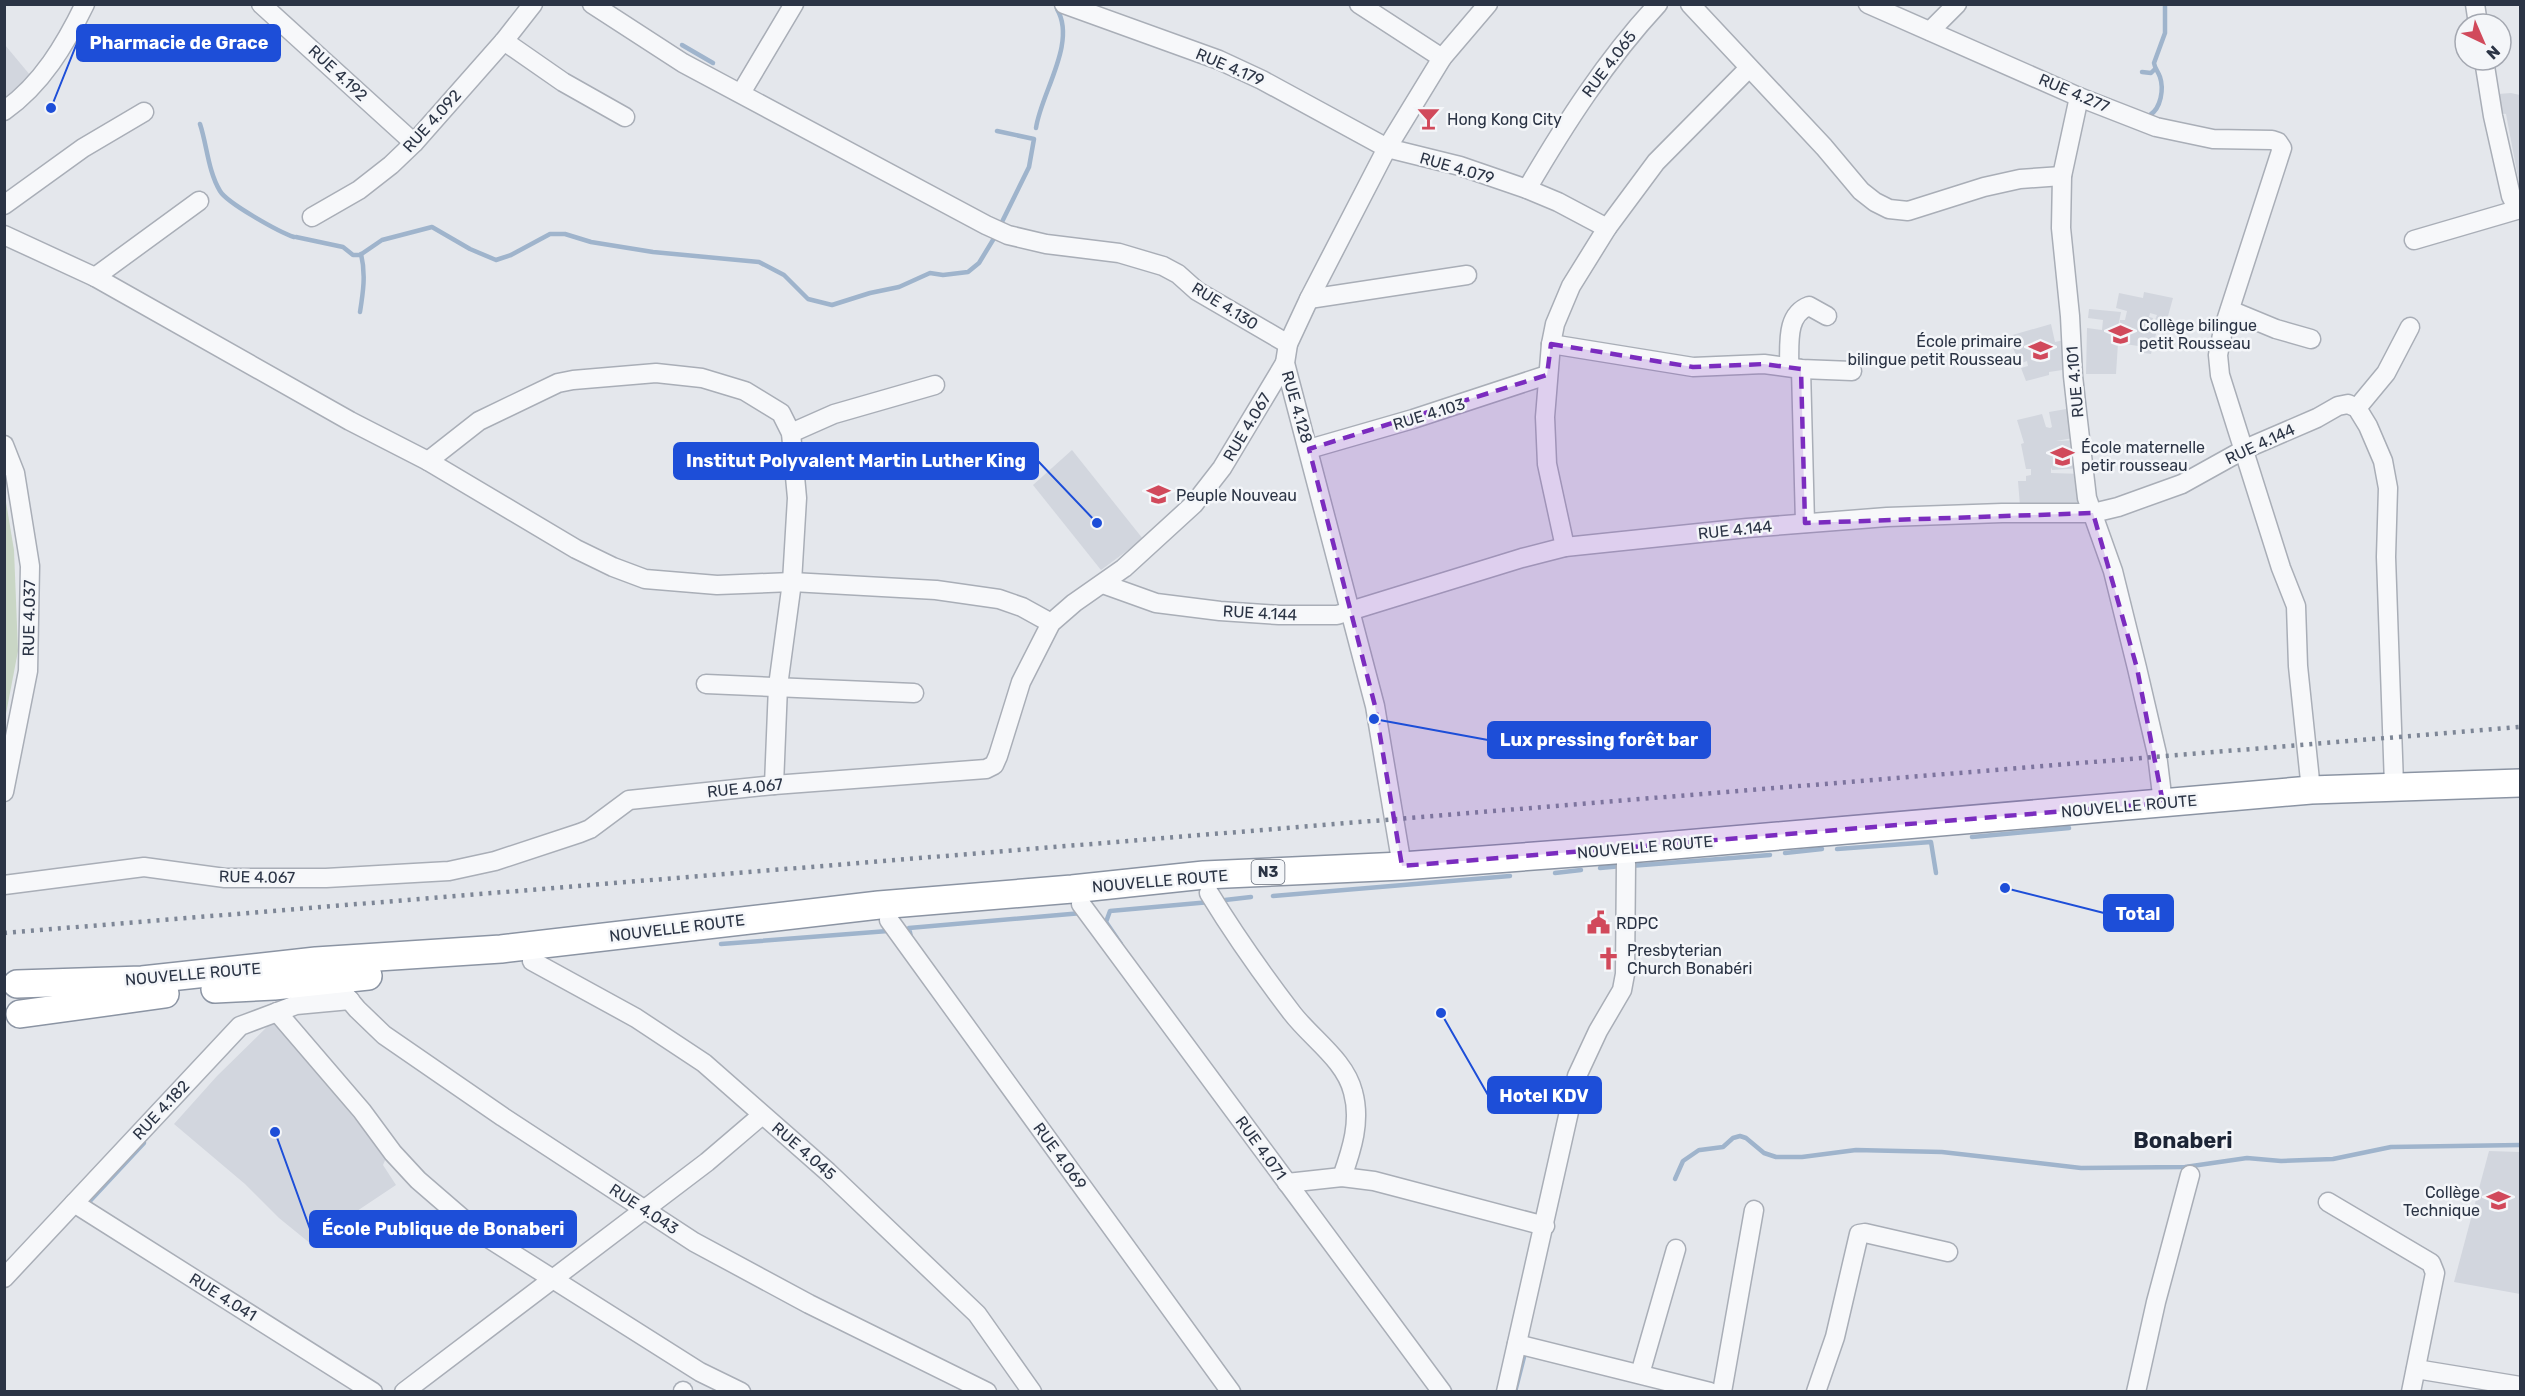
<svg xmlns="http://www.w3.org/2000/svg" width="2525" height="1396" font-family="Rubik,sans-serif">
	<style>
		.built { fill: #d2d6de }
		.green { fill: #c9d6c5 }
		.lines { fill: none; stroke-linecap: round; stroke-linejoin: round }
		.stream { stroke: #9fb4cc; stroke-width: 4.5 }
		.minor-casing { stroke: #a9aeb7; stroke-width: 21 }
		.highway-casing { stroke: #8b94a3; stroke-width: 30 }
		.minor { stroke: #f7f8fa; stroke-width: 18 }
		.highway { stroke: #fff; stroke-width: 27 }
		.rail { stroke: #7d8696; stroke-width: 4.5; stroke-dasharray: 3 6; stroke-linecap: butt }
		.marked { fill: #7b2cbf; fill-opacity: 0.2; stroke: #7b2cbf; stroke-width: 4.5; stroke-dasharray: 12 8; stroke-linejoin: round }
		.labels { text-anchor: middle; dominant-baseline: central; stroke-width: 5; stroke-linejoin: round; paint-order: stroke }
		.shield { fill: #f4f6f9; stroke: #676e7b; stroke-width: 1.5 }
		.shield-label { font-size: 15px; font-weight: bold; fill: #2b3445 }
		.street-label { font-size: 16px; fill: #2b3445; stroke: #f4f6f9 }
		.poi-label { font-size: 16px; fill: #2b3445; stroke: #f4f6f9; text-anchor: start }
		.district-label { font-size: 22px; font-weight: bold; fill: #1d2536; stroke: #f4f6f9 }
		.leader { fill: none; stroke: #1d4ed8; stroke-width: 2 }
		.callout-dot { fill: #1d4ed8; stroke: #f4f6f9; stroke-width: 2 }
		.callout { fill: #1d4ed8; stroke: #1d4ed8; stroke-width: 2 }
		.callout-label { font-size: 18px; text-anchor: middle; font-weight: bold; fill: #fff }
	</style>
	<rect width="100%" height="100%" fill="#e4e7ec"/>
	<!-- built -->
	<g class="built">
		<polygon points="5,45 30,75 5,99"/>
		<polygon points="2511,93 2520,95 2520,188 2506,114 2499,113 2498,94"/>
		<polygon points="2144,292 2173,298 2168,316 2163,317 2166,319 2164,324 2155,320 2157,315 2150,313 2149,317 2153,318 2151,325 2158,326 2151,354 2144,353 2145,347 2118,343 2116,374 2086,374 2087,328 2102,330 2103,320 2088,318 2089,309 2121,312 2117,332 2119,333 2120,320 2125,320 2127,311 2116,308 2119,293 2143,298"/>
		<polygon points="2051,324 2055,342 2064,340 2069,369 2049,372 2049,375 2026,381 2021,368 2028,366 2027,361 2019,364 2009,336"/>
		<polygon points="2072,408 2079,437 2056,441 2079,440 2082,468 2052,470 2051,467 2051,473 2083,474 2083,503 2020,506 2018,481 2026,481 2026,476 2031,475 2031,469 2026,469 2021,444 2024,443 2017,420 2042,414 2046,427 2050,428 2052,427 2049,412"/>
		<polygon points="1072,450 1143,539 1101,570 1033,485"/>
		<polygon points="275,1019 386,1158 383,1165 396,1185 330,1229 326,1226 311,1244 279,1218 245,1184 174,1124 217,1076"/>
		<polygon points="2489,1151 2520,1152 2520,1294 2454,1282"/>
	</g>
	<!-- green -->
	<polygon class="green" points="5,496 14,550 18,651 5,719"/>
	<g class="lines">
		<!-- stream -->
		<g class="stream">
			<polyline points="682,45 713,63"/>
			<polyline points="2142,72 2151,73 2155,69"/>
			<path d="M2150 115C2161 108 2164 89 2160 77 2158 71 2155 69 2154 63L2165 33V4"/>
			<path d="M200 124C207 145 208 171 220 191 227 203 279 232 294 237"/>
			<path d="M1036 128C1041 93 1077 43 1057 9"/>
			<polyline points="997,131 1034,139 1029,167 1000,226"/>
			<polyline points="296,237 343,247 353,255 360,255 382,240 432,227 470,249 496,260 511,255 550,234 565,234 591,242 653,252 759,262 784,275 808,299 832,305 870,293 899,287 930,273 943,275 968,272 979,263 996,235"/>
			<path d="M360 312C363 293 366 274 361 254"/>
			<polyline points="1972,837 2069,828"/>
			<polyline points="1837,849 1931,842 1936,873"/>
			<polyline points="1785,853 1822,849"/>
			<polyline points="1630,866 1770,855"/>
			<polyline points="1600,868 1622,866"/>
			<polyline points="1555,873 1581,870"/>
			<polyline points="1273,896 1510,876"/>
			<polyline points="1225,900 1251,897"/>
			<polyline points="911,937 909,928 1082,913"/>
			<polyline points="721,944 888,931"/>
			<polyline points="1121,944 1106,922 1110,911 1210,902"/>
			<polyline points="1700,1150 1723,1147 1733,1138 1740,1136 1746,1138 1764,1153 1776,1157 1802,1157 1856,1150 1942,1152 2081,1168 2185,1167 2247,1158 2281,1161 2333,1159 2391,1147 2520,1145"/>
			<polyline points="1675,1179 1683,1161 1699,1150"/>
			<polyline points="90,1201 144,1143"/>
			<polyline points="1515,1392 1524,1357"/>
		</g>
		<defs>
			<g id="minor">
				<polyline points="261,4 414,143"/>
				<polyline points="592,4 683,63 986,225 1008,235 1046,244 1119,253 1163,266 1178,274 1197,291 1288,344"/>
				<polyline points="1064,4 1219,60 1262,80 1387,148 1460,166 1527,189 1558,202 1607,228"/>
				<polyline points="1359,4 1442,58"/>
				<polyline points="1690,4 1824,147 1861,191 1875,202 1889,209 1908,211 1984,187 2020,179 2062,176"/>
				<polyline points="1868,4 2079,97 2156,127 2213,139 2272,140 2278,142 2282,148 2223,330 2218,355 2220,375 2281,568 2296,606 2298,666 2311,790"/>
				<polyline points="2475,4 2478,24"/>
				<polyline points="1930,31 1957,4"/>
				<polyline points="504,41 563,82 625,117"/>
				<polyline points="2484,60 2493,116 2511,196 2515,204 2520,207"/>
				<polyline points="741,93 794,4"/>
				<polyline points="2079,97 2062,176 2061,228 2070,316 2073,376 2078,421 2087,498 2113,571 2137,668 2157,754 2163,803"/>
				<path d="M4 111C42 84 65 45 85 4"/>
				<path d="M1527 189C1565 124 1606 60 1658 4"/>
				<polyline points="4,205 83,148 144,112"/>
				<polyline points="312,217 359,190 391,165 414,143 504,41 533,4"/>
				<polyline points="4,235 95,277 350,421 428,461 576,549 613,567 645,579 717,585 792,582 936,590 999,599 1022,607 1051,623"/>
				<polyline points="2414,240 2520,209"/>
				<polyline points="95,277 199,201"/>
				<polyline points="1309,299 1467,275"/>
				<polyline points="2230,310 2276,329 2311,339"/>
				<polyline points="1551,344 1693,367 1764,364 1801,369 1852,371"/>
				<path d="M1789 366C1790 345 1785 315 1809 306L1827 316"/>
				<polyline points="1801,369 1805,523"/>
				<polyline points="2357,408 2386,373 2410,327"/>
				<polyline points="791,433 834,414 935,385"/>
				<polyline points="4,445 15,473 30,566 28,671 4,792"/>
				<polyline points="1309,449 1413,419 1547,375"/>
				<polyline points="428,461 479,421 558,383 573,380 656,373 702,378 745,391 781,413 791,433 797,498 792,582 778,686 774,785"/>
				<polyline points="1565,547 1547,464 1545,417 1551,344 1555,324 1571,286 1607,228 1656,162 1749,68"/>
				<polyline points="1103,584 1156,603 1220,611 1279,615 1337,615 1522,558 1565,547 1747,528 1887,517 2002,513 2093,513 2118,507 2182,484 2245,449 2317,418 2338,406 2348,404 2357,408 2368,426 2383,461 2388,488 2386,557 2394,785"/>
				<polyline points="706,684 914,693"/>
				<polyline points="1402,866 1375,706 1285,363 1288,344 1309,299 1387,148 1442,58 1488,4"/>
				<polyline points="4,885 144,867 225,878 326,878 449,871 495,861 580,833 590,829 629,800 774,785 986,769 994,765 998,756 1021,682 1051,623 1074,603 1124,568 1194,504 1222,468 1285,363"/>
				<path d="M1209 893C1234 934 1263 975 1292 1013 1312 1039 1345 1060 1353 1092 1361 1121 1352 1149 1342 1177"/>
				<polyline points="1081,904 1442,1392"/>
				<polyline points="889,920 1231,1392"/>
				<polyline points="532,961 636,1018 704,1063 828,1172 977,1314 1032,1392"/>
				<polyline points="332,979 357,1009 384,1035 503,1117 694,1242 809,1304 987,1392"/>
				<polyline points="277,1012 362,1111 393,1153 418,1180 477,1231 700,1372 741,1392"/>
				<polyline points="1287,1183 1342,1177 1374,1181 1545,1226"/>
				<polyline points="2328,1202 2431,1263 2435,1273 2411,1392"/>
				<polyline points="74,1203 373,1392"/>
				<polyline points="4,1278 240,1026 296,1005 350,1000"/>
				<polyline points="1517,1344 1710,1392"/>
				<polyline points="2416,1369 2520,1386"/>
				<polyline points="1640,1374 1676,1249"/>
				<polyline points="404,1392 707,1162 762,1115"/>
				<polyline points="683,1392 683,1391"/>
				<polyline points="1506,1392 1577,1076 1598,1031 1622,990 1625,974 1626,863"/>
				<polyline points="1722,1392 1754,1210"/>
				<polyline points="1816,1392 1835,1337 1859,1234 1865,1233 1948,1252"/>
				<polyline points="2136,1392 2156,1302 2190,1175"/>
			</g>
			<g id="highway">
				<polyline points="17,984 142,980 316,961 501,949 879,905 1072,889 1204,875 1402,866 1628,849 2311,790 2520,783"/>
				<polyline points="215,989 274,986 368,976"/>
				<polyline points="20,1014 165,994"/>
			</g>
		</defs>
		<!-- minor casing -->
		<use href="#minor" class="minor-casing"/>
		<!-- highway casing -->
		<use href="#highway" class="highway-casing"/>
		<!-- minor -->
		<use href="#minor" class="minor"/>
		<!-- highway -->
		<use href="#highway" class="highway"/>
		<!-- rail -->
		<polyline class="rail" points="4,933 2520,727"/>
	</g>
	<!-- marked area -->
	<path class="marked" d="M1551 344 1693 367 1764 364 1801 369 1805 523 2093 513 2137 668 2163 803 1402 866 1375 706 1309 449 1547 375Z"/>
	<!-- icons -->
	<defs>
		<symbol id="bar-bare" viewBox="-9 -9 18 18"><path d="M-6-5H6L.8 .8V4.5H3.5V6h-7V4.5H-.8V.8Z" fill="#d1495b" stroke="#f4f6f9" stroke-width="2.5" paint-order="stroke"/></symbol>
		<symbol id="school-bare" viewBox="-9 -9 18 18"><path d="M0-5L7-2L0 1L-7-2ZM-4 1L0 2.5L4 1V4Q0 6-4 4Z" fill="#d1495b" stroke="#f4f6f9" stroke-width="2.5" paint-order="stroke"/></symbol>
		<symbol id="civic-bare" viewBox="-9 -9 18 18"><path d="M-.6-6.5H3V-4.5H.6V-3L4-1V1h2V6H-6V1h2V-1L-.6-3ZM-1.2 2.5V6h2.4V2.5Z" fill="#d1495b" stroke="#f4f6f9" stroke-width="2.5" paint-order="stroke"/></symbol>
		<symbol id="church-bare" viewBox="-9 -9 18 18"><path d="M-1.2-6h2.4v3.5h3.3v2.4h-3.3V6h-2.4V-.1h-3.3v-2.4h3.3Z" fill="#d1495b" stroke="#f4f6f9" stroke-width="2.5" paint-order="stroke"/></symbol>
	</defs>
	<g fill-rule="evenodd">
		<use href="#bar-bare" x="1412" y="102" width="33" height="33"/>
		<use href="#school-bare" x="2104" y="318" width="33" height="33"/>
		<use href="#school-bare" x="2024" y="334" width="33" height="33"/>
		<use href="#school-bare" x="2046" y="440" width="33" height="33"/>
		<use href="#school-bare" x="1142" y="478" width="33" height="33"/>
		<use href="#civic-bare" x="1582" y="906" width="33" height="33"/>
		<use href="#church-bare" x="1592" y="942" width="33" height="33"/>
		<use href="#school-bare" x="2482" y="1184" width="33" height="33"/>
	</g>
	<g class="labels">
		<!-- shield labels -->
		<rect class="shield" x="1251.5" y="860" width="33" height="24" rx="4.5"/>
		<g class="shield-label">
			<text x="1268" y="872">N3</text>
		</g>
		<!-- street labels -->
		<g class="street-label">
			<text transform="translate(1609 64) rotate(-53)">RUE 4.065</text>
			<text transform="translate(1230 67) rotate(23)">RUE 4.179</text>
			<text transform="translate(338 73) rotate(43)">RUE 4.192</text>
			<text transform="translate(2074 93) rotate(23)">RUE 4.277</text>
			<text transform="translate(432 121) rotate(-48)">RUE 4.092</text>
			<text transform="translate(1457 168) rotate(16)">RUE 4.079</text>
			<text transform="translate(1225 306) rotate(32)">RUE 4.130</text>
			<text transform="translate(2075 382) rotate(-95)">RUE 4.101</text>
			<text transform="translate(1297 407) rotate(74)">RUE 4.128</text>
			<text transform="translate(1429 414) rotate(-17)">RUE 4.103</text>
			<text transform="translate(1247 427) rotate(-59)">RUE 4.067</text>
			<text transform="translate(2260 444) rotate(-25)">RUE 4.144</text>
			<text transform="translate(1735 530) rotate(-6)">RUE 4.144</text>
			<text transform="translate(1260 613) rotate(3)">RUE 4.144</text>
			<text transform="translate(29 618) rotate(-89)">RUE 4.037</text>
			<text transform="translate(745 788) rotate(-6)">RUE 4.067</text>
			<text transform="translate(2129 806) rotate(-5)">NOUVELLE ROUTE</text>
			<text transform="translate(1645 847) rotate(-5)">NOUVELLE ROUTE</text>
			<text transform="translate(257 877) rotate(1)">RUE 4.067</text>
			<text transform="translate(1160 881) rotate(-5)">NOUVELLE ROUTE</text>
			<text transform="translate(677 928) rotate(-7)">NOUVELLE ROUTE</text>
			<text transform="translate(193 974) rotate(-5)">NOUVELLE ROUTE</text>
			<text transform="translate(161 1110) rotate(-47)">RUE 4.182</text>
			<text transform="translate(1261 1148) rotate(54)">RUE 4.071</text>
			<text transform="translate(804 1151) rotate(41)">RUE 4.045</text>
			<text transform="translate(1060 1156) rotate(54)">RUE 4.069</text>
			<text transform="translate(644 1209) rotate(33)">RUE 4.043</text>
			<text transform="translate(223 1297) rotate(32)">RUE 4.041</text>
		</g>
		<!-- poi labels -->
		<g class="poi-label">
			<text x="1447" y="119">Hong Kong City</text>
			<text x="2139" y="325">Collège bilingue<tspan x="2139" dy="18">petit Rousseau</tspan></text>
			<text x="2022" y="341" text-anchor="end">École primaire<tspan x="2022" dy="18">bilingue petit Rousseau</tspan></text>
			<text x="2081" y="447">École maternelle<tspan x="2081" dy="18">petir rousseau</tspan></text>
			<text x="1176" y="495">Peuple Nouveau</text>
			<text x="1616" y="923">RDPC</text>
			<text x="1627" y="950">Presbyterian<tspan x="1627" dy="18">Church Bonabéri</tspan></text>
			<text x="2480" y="1192" text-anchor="end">Collège<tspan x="2480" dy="18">Technique</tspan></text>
		</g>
		<!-- district labels -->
		<g class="district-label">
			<text x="2183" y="1140">Bonaberi</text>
		</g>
	</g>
	<!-- callouts -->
	<path class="leader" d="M51 108L77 43M1097 523L1038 461M1374 719L1488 740M2005 888L2104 913M1441 1013L1488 1095M275 1132L310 1229"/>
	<g class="callout-dot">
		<circle cx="51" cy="108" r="6"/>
		<circle cx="1097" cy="523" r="6"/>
		<circle cx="1374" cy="719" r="6"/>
		<circle cx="2005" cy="888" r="6"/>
		<circle cx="1441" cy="1013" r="6"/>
		<circle cx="275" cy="1132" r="6"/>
	</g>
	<g class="callout">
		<rect x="77" y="25" width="203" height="36" rx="6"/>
		<rect x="674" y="443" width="364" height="36" rx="6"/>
		<rect x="1488" y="722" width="222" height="36" rx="6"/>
		<rect x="2104" y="895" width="69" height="36" rx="6"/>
		<rect x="1488" y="1077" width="113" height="36" rx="6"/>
		<rect x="310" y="1211" width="266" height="36" rx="6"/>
	</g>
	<g class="callout-label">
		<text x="179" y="49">Pharmacie de Grace</text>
		<text x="856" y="467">Institut Polyvalent Martin Luther King</text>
		<text x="1599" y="746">Lux pressing forêt bar</text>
		<text x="2138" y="920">Total</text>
		<text x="1544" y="1102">Hotel KDV</text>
		<text x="443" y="1235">École Publique de Bonaberi</text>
	</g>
	<!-- border -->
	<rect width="2525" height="1396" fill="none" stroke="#2b3445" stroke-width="12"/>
	<!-- north arrow -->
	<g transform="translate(2483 42) rotate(136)"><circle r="28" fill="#f4f6f9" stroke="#a4a8b1" stroke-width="1.5"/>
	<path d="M0-4.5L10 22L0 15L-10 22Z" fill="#d1495b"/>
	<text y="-9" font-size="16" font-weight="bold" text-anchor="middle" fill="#2b3445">N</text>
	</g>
</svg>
